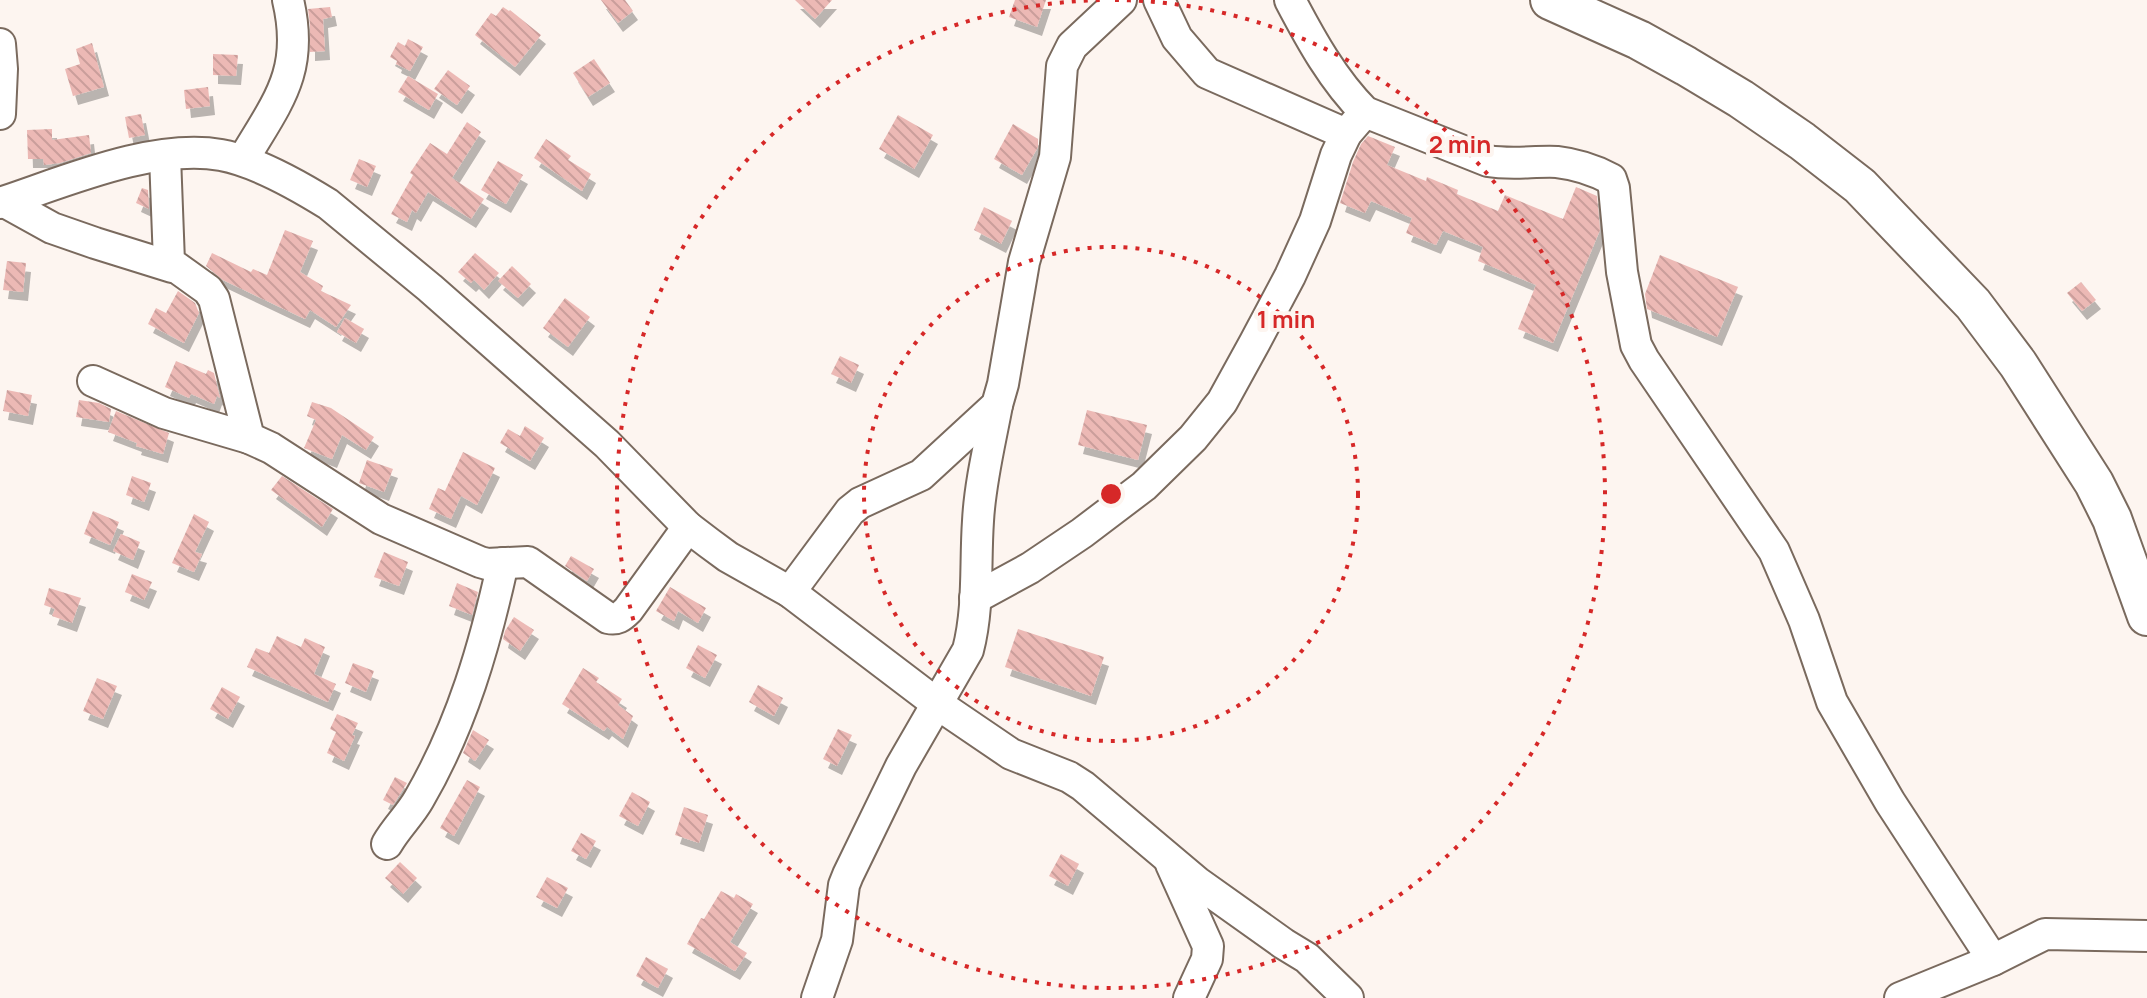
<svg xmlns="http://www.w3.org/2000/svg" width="2147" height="998" font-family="Manrope,sans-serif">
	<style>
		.building { fill: url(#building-back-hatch); filter: url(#shadow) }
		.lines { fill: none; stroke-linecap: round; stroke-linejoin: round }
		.minor-casing { stroke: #7a6a5e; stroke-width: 34 }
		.major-casing { stroke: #7a6a5e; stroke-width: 42 }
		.minor { stroke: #fff; stroke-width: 30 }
		.major { stroke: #fff; stroke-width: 38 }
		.ring { fill: none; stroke: #d62828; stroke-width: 4; stroke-dasharray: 4 8 }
		.centre { fill: #d62828; stroke: #fdf5f0; stroke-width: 4 }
		.ring-label { font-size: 24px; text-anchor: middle; font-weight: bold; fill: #d62828; stroke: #fdf5f0; stroke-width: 8; stroke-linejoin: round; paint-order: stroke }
	</style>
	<defs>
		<pattern id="building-back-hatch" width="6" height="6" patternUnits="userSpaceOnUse" patternTransform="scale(2)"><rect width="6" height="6" fill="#ecb9b5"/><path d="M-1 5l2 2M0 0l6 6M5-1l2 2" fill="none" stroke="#ca9e9b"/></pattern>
		<filter id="shadow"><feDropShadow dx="5" dy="9" stdDeviation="0" flood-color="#0004"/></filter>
	</defs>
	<rect width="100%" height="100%" fill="#fdf5f0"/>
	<!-- building -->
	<g class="building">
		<polygon points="601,0 625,0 633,11 618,23"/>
		<polygon points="795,0 832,0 815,19"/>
		<polygon points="1015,0 1046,0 1037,27 1009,17"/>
		<polygon points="330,7 332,17 323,19 325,51 310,52 310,25 308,9"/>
		<polygon points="503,7 509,11 510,10 541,35 515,67 475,35 491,13 496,16"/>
		<polygon points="408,39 423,47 410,71 396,64 397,61 390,57 398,42 405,46"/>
		<polygon points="92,43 104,87 73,96 65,69 80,64 76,49"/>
		<polygon points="213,54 238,55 236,76 213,75"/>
		<polygon points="594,59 610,83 588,97 573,73"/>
		<polygon points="448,70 470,86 457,105 434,89"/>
		<polygon points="408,76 438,94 429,110 398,92"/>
		<polygon points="208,87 210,106 186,109 184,90"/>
		<polygon points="141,114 145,135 129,138 125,117"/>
		<polygon points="898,115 933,135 914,169 879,149"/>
		<polygon points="467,122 481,132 452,178 484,199 471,219 428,192 416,213 412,210 407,222 391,214 413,175 410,173 430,143 447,154"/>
		<polygon points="1013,124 1038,139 1038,147 1022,175 994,159"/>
		<polygon points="52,129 52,140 89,135 91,153 60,163 44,165 43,159 28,159 27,130"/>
		<polygon points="1368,136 1395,147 1387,165 1426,181 1427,177 1458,190 1457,194 1498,211 1505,195 1563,219 1576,187 1597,196 1600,230 1553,343 1518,329 1536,285 1478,261 1483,247 1443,231 1436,245 1406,233 1412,218 1371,201 1365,213 1340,203 1353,162 1361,144"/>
		<polygon points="546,139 571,156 568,160 591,174 582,191 534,158"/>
		<polygon points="359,159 376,166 367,187 350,180"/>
		<polygon points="498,161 523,175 506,204 481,190"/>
		<polygon points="142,188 148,190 149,209 136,203"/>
		<polygon points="984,207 1012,221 1001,244 974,230"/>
		<polygon points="285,230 313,241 300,272 323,286 321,291 351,305 336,327 310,310 305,319 223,280 206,266 212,253 251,272 253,269 267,275"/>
		<polygon points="475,253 499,273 484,290 474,280 471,283 458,272"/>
		<polygon points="1660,255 1738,287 1717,337 1647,309 1645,294"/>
		<polygon points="7,261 26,263 23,292 3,290"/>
		<polygon points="512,266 531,284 518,298 498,281"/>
		<polygon points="2081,282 2096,300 2082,311 2067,293"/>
		<polygon points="178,291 195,303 199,313 184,343 148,324 156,308 166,313"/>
		<polygon points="565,298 590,317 568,347 543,328"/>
		<polygon points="345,318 364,329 356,343 337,332"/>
		<polygon points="840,356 859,365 851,383 831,374"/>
		<polygon points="176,361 206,374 208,370 214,373 220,398 217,396 214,404 191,394 189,398 165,387"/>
		<polygon points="7,390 32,395 28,416 3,411"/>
		<polygon points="79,400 99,403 111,409 109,422 76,417"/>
		<polygon points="312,402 331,408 374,437 366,450 342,435 332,459 304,448 316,420 307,416"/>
		<polygon points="1087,410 1147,425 1138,460 1078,445"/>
		<polygon points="116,411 169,433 163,454 136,446 137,443 108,432"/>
		<polygon points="525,426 544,438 530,461 500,443 508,429 520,436"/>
		<polygon points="463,452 495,468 477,505 461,496 451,519 429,509 438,488 445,491"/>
		<polygon points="367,460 393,469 384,492 359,483"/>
		<polygon points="132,476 151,483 144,502 126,495"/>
		<polygon points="282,476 333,509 322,527 271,490"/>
		<polygon points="93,511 119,522 110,545 84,534"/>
		<polygon points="194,514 209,522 195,552 202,554 194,572 172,563"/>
		<polygon points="121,534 140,542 133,560 113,551"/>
		<polygon points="384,552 408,562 399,586 374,577"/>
		<polygon points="571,556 594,569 587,581 565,566"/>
		<polygon points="132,574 152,582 144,600 125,592"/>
		<polygon points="457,583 478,592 472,615 449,606"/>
		<polygon points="670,587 706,608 698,623 678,611 674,621 656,611"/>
		<polygon points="49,588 81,598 72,623 52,616 55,609 44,605"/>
		<polygon points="514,617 534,630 520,651 503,639 505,631"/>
		<polygon points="1018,629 1104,657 1091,696 1005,667"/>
		<polygon points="277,636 301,647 305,638 325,647 314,674 336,684 328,702 247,667 256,648 269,653"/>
		<polygon points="698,645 717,655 705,678 686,668"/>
		<polygon points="353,663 374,671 366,692 345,683"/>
		<polygon points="583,668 599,678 596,682 622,699 618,705 633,716 623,739 607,727 604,731 562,704"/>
		<polygon points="97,678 117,686 103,719 83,711"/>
		<polygon points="758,685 783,698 774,716 749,702"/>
		<polygon points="222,687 240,697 228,719 210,709"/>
		<polygon points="337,714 358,723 352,735 355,736 344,761 327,753 336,732 330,729"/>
		<polygon points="838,729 852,735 837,766 823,759"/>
		<polygon points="473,730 489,740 475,761 463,753"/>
		<polygon points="395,777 407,783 393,805 383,800"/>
		<polygon points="467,780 480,787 454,836 440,828"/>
		<polygon points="632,792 650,802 638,826 619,816"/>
		<polygon points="684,807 708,815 699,843 675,835"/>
		<polygon points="581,833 596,841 586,859 571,851"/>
		<polygon points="1061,854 1079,864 1068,886 1049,876"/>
		<polygon points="400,862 417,878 403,894 385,878"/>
		<polygon points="547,877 568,888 557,908 536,897"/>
		<polygon points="721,891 734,898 736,894 753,904 730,942 747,953 735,971 687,944 701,918 704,919"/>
		<polygon points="646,957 668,969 658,988 636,976"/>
	</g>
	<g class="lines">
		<defs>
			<g id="minor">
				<polyline points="1159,0 1177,38 1207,73 1346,134"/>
				<path d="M1290 0C1311 40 1333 80 1365 112L1488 161C1511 165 1534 161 1557 162 1575 164 1596 171 1611 179L1614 188 1622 272 1636 345 1644 360 1774 551 1804 620 1832 702 1890 802 1993 960"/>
				<polyline points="0,44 2,69 0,114"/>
				<path d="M165 156 169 262 208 290 214 299 249 438 271 448 381 519 480 562 487 564 528 562 608 618C617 620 621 617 628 610L688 527"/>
				<path d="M243 160C277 102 305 72 288 0"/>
				<polyline points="5,202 52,228 95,243 172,267"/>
				<path d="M0 203C64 182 153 143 221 155 254 161 299 186 328 204L430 288 607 444 688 527 709 543 728 557 790 592 936 703 1011 754 1069 777 1083 786 1197 882 1284 944 1307 958 1348 998"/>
				<polyline points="93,381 164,413 249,438"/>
				<polyline points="790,592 850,511 860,503 921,475 997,405 1003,384 1024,262 1055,157 1062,66 1072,46 1121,0"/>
				<polyline points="975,598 1030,568 1082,533 1144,486 1193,438 1222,402 1255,342 1290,276 1315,221 1336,155 1346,134 1365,112"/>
				<path d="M387 844C396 828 410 815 419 799 462 725 485 645 503 563"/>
				<polyline points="1171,864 1208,946 1207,959 1189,998"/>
				<path d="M817 998 837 940 844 885 848 875 901 766 968 650C979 608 975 564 978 521 980 482 990 443 997 405"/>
				<polyline points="1900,998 1993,960 2045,934 2147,936"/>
			</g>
			<polyline id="major" points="1550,0 1639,40 1686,66 1741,99 1802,141 1860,186 1973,304 2018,364 2094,483 2112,519 2147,616"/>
		</defs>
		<!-- minor casing -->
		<use href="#minor" class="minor-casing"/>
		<!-- major casing -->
		<use href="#major" class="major-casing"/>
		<!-- minor -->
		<use href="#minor" class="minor"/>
		<!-- major -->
		<use href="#major" class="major"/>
	</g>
	<!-- distance rings -->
	<g class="ring">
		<circle cx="1111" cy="494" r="247"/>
		<path d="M1115 0A494 494 0 1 1 1107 0"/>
	</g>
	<circle cx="1111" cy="494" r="12" class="centre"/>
	<g class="ring-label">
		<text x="1460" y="153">2 min</text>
		<text x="1286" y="328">1 min</text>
	</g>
</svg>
